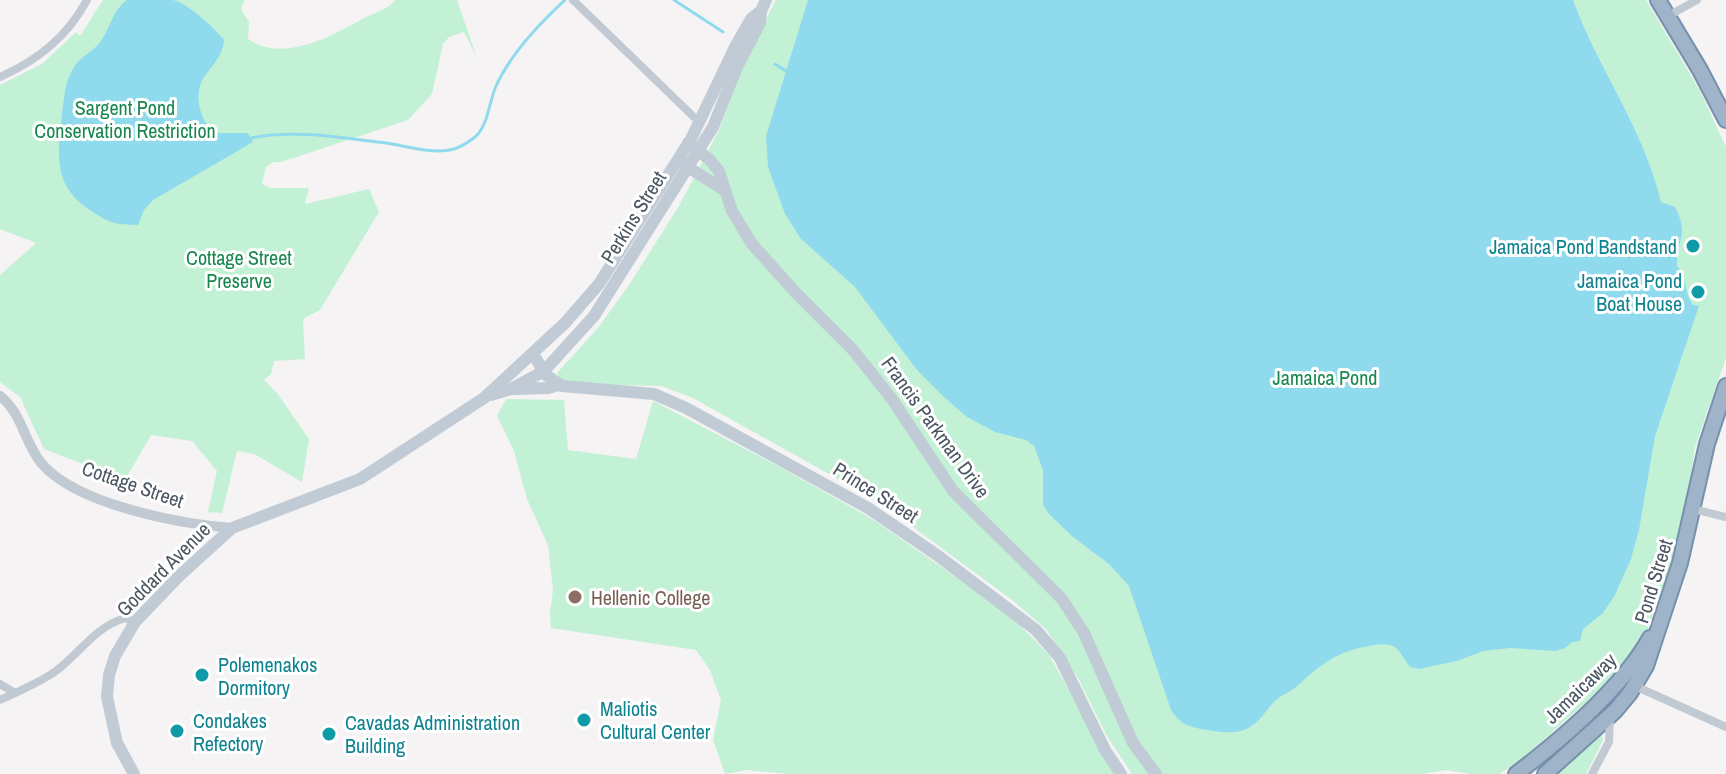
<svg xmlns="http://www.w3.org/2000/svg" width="1726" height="774" font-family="'Archivo Narrow',sans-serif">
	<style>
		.green { fill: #c3f1d5 }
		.water { fill: #90daee }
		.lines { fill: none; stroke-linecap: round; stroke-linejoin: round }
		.stream { stroke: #90daee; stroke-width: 3 }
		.trunk-casing { stroke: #7690ad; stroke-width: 18 }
		.minor { stroke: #c1cad2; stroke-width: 8 }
		.tertiary { stroke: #c1cad2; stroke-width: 10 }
		.secondary { stroke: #c1cbd6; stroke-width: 12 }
		.trunk { stroke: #9fb4c9; stroke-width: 14 }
		.culture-dot { fill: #0f9aa8; stroke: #fff; stroke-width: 3 }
		.education-dot { fill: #8d6e63; stroke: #fff; stroke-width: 3 }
		.labels { text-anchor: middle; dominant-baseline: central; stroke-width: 6; stroke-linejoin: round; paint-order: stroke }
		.park-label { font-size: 20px; fill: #17864f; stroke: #fff }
		.street-label { font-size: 20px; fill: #4a5661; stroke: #fff }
		.culture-label { font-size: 20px; fill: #0d838f; stroke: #fff; text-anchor: start }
		.education-label { font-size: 20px; fill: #785e54; stroke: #fff; text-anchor: start }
	</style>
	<rect width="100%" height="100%" fill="#f5f3f3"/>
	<!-- green -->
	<g class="green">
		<path d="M103 0H245L241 9 249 22 248 39C282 63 331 37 362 19 373 13 388 10 395 0H457L477 58 464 32 449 37 443 44 432 94 408 120 281 162H273L266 167 262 184 270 188H309L305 204 369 189 379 212 320 310 303 319 305 359 274 361 271 374 264 380 277 393 309 439 302 482 254 454 237 451 222 513 208 512 217 471 192 441 151 435 125 480 44 449 20 397 0 382V275L36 243 0 229V85L42 64 76 32 80 36Z"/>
		<polygon points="776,0 1646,0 1700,91 1726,147 1726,358 1695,447 1688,495 1666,581 1641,646 1622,671 1518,762 1499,774 1471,774 1446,770 1423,774 1132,774 1107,736 1078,678 1046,629 1012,600 879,502 693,398 661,386 573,384 560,379 557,373 598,328 629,285 679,206 719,130 744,62"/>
		<polygon points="506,399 564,400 568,450 636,459 653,401 782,468 872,519 1007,612 1049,655 1116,774 789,774 746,770 725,774 713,740 721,700 710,670 696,650 551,628 550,613 553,590 548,545 527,499 514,451 497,416"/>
		<polygon points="1602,735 1603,740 1586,774 1556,774"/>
	</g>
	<!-- water -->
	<g class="water">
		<path d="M127 0C142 0 159 0 173 0 186 2 216 29 224 40 221 71 190 72 201 112 204 121 208 128 216 133H248L253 142 153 200 144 210 138 225C112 225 108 222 87 208 52 184 58 151 62 114 64 98 65 81 74 67 81 56 94 51 101 41 111 27 112 11 127 0Z"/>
		<path d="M808 0H1573C1598 69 1644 129 1661 202L1675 207C1690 236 1676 239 1677 266 1687 277 1684 293 1693 305L1699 306 1655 436 1639 530 1631 559 1615 595 1603 613 1583 629 1580 641 1572 642 1565 648 1556 651 1510 648 1483 651 1457 661 1419 669 1410 667C1405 661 1401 652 1395 647 1385 642 1374 645 1364 647 1335 652 1317 668 1296 687 1290 692 1281 695 1275 701 1264 712 1259 724 1244 730 1233 734 1218 732 1207 730 1189 727 1181 725 1171 710L1129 586 1109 564 1073 537 1048 513 1043 504V470L1034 446 1026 440 995 432 967 417 944 397 917 370 855 287 801 239 785 214 768 167 766 136Z"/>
	</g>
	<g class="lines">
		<!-- stream -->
		<g class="stream">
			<polyline points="674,0 723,32"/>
			<polyline points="775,64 786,71"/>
			<path d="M251 138C294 129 343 138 386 143 407 146 433 155 454 149 460 147 470 141 475 137 488 126 489 102 496 86 511 53 539 24 565 0"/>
		</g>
		<defs>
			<g id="trunk">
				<polyline points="1658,0 1700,70 1726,120"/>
				<path d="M1516 774C1562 739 1622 688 1650 638"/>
				<polyline points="1545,774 1615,711 1630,693 1646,666 1680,563 1707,444 1726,386"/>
			</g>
		</defs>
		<!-- trunk casing -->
		<use href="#trunk" class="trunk-casing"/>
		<!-- minor -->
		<g class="minor">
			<polyline points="573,0 700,123"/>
			<polyline points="1668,16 1697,0"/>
			<path d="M0 77C38 60 67 37 87 0"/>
			<polyline points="1693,509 1726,517"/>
			<polyline points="0,684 15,693"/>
			<polyline points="1635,686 1726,727"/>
			<path d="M0 700C19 691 39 683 56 671 80 653 95 627 125 618L135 622"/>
			<polyline points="1592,774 1609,742 1610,717"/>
		</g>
		<!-- tertiary -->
		<path class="tertiary" d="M0 396C23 414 24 443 42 464 78 505 180 524 232 528"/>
		<!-- secondary -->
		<g class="secondary">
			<polyline points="688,143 709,159 719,171 732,211 752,244 796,293 853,350 892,399 953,491 1062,599 1084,633 1133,743 1156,774"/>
			<polyline points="683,164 724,190"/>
			<polyline points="533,354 546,375 562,386 654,394 686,408 868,508 937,555 1036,630 1060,658 1105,750 1121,774"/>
			<polyline points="514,389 548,388 559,385"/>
			<polyline points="491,395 511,389 544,371 594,316 713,127 737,67 760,23 761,11 766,0"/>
			<polyline points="134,774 117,743 107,697 109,675 115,656 135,622 178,577 232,528 360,479 484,398 565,323 599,284 691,139 735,47 751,19 761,11"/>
		</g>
		<!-- trunk -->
		<use href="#trunk" class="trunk"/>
	</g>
	<!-- markers -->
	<g class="culture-dot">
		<circle cx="1693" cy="246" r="8"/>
		<circle cx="1698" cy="292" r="8"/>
		<circle cx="202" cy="675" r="8"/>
		<circle cx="584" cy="720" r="8"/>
		<circle cx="177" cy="731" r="8"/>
		<circle cx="329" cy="734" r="8"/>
	</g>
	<circle class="education-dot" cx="575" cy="597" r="8"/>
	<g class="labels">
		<!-- park labels -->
		<g class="park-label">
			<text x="125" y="107">Sargent Pond<tspan x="125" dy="23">Conservation Restriction</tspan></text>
			<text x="239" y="257">Cottage Street<tspan x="239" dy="23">Preserve</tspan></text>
			<text x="1325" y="377">Jamaica Pond</text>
		</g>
		<!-- street labels -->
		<g class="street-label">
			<text transform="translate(633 217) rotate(-58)">Perkins Street</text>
			<text transform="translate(936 427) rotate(54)">Francis Parkman Drive</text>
			<text transform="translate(133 484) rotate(19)">Cottage Street</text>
			<text transform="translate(876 492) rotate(32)">Prince Street</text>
			<text transform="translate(163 569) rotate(-45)">Goddard Avenue</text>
			<text transform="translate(1653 581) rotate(-73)">Pond Street</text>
			<text transform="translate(1580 688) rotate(-44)">Jamaicaway</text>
		</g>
		<!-- culture labels -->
		<g class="culture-label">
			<text x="1677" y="246" text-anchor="end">Jamaica Pond Bandstand</text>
			<text x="1682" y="280" text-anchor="end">Jamaica Pond<tspan x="1682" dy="23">Boat House</tspan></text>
			<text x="218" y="664">Polemenakos<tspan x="218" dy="23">Dormitory</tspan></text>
			<text x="600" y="708">Maliotis<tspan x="600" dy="23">Cultural Center</tspan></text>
			<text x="193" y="720">Condakes<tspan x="193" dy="23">Refectory</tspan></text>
			<text x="345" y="722">Cavadas Administration<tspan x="345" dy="23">Building</tspan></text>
		</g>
		<!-- education labels -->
		<g class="education-label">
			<text x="591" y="597">Hellenic College</text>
		</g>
	</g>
</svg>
